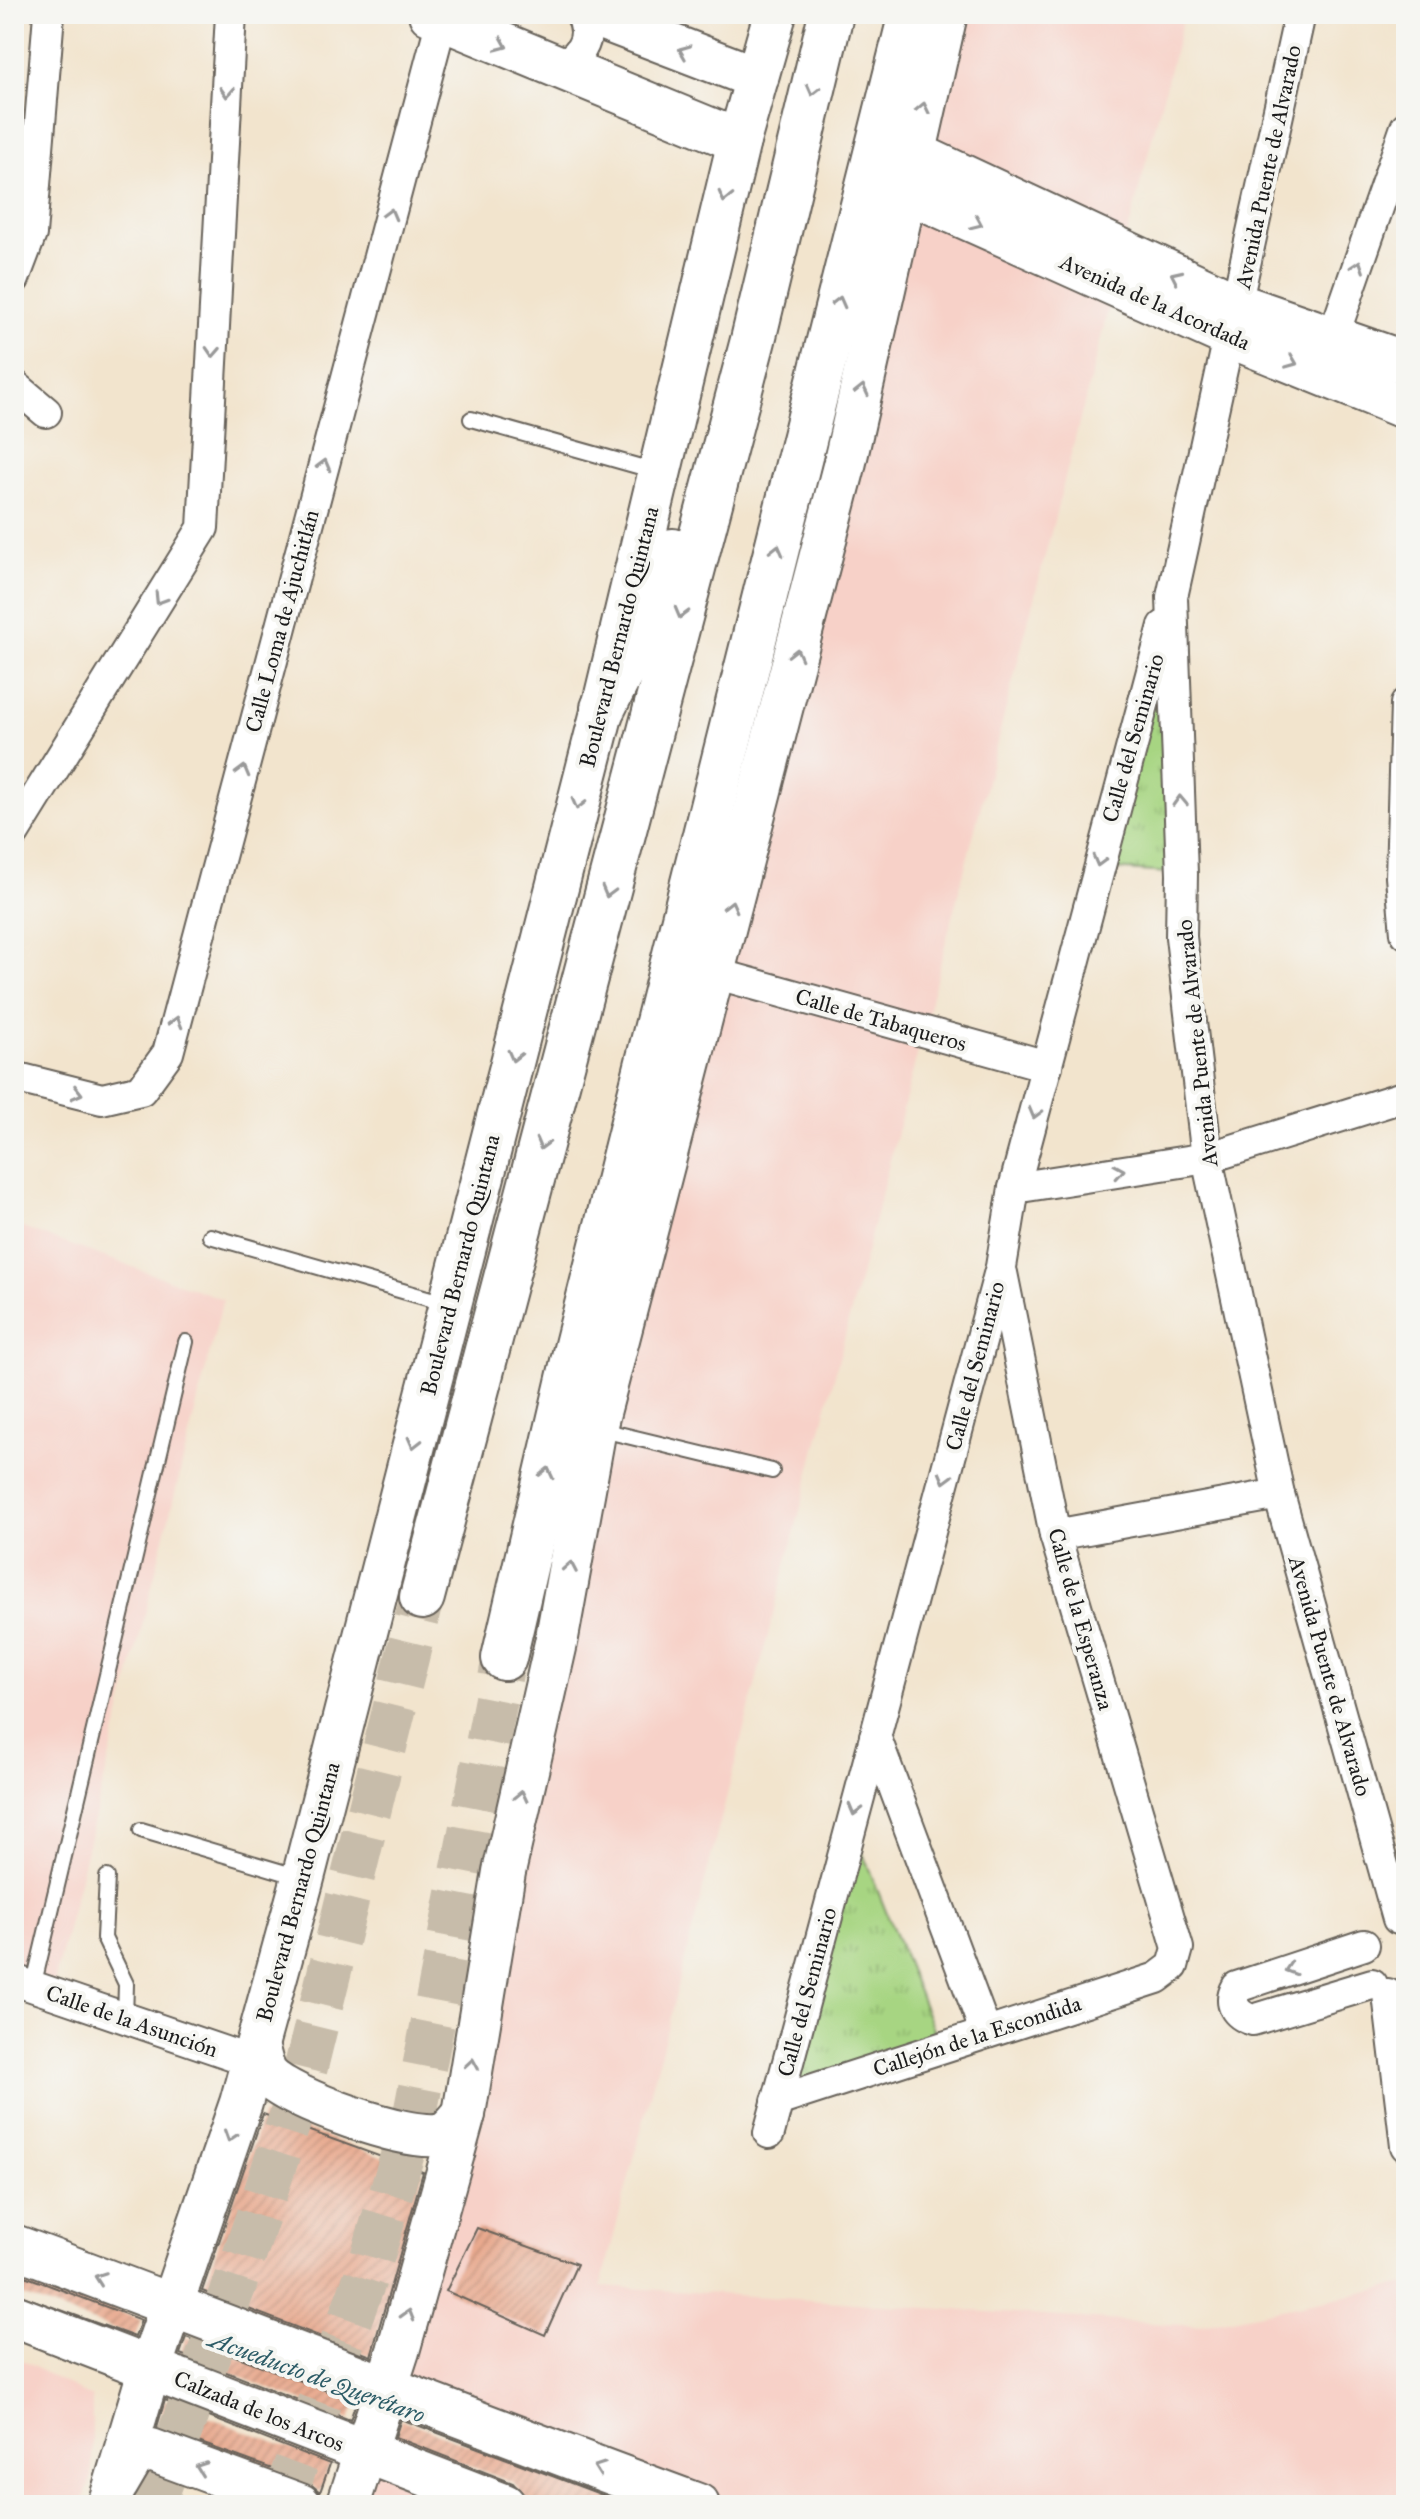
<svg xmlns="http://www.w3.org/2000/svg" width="1420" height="2519" font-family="'IM FELL Great Primer',serif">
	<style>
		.built { fill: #f7d1c8 }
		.park { fill: url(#park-tufts); stroke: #62784f; stroke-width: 2 }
		.building { fill: url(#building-hatch) }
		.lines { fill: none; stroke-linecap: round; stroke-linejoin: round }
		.highway-tunnel { stroke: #c7bcaa; stroke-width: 44; stroke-dasharray: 44 22; stroke-linecap: butt }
		.lane-casing { stroke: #67625a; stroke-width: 18 }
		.street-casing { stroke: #67625a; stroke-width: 34 }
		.secondary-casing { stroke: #67625a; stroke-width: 46 }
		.highway-casing { stroke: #67625a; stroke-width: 48 }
		.lane { stroke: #fff; stroke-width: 14 }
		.street { stroke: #fff; stroke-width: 30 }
		.secondary { stroke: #fff; stroke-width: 42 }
		.highway { stroke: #fff; stroke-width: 44 }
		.oneway { stroke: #999 }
		.labels { text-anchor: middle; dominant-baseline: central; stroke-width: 8; stroke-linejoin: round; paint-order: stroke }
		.street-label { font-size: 22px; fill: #1c1c1c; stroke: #f6f6f2 }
		.water-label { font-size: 24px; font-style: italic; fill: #2c5b66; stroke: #f6f6f2 }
	</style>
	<defs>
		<pattern id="park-tufts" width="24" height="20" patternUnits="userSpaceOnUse" patternTransform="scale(2)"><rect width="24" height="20" fill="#a7d582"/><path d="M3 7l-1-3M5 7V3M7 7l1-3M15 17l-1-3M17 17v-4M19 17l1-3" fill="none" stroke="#8fb670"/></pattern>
		<pattern id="building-hatch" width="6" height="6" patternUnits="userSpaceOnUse" patternTransform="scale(2)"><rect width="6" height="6" fill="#e8a98e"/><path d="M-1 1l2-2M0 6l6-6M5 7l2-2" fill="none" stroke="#c6917a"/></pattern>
	</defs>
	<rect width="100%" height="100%" fill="#f6f6f2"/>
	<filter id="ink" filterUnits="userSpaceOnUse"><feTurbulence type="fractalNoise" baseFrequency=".0125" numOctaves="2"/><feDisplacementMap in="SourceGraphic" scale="16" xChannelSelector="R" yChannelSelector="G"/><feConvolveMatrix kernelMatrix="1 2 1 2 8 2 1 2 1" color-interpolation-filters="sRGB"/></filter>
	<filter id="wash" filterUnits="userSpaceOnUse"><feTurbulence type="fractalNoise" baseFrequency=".006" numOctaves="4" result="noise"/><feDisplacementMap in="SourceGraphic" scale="32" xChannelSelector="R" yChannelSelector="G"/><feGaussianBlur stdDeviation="1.8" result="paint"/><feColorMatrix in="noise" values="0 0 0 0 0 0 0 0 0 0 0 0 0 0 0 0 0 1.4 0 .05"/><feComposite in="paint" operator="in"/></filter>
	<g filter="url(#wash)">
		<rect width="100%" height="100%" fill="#f2e4cd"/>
		<!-- built -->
		<g class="built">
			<polygon points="946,14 1184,14 601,2286 1197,2326 1406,2284 1406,2505 698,2505 384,2389"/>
			<polygon points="14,1225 223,1299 51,1994 14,1975"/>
			<polygon points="14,2356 92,2398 92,2476 82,2505 14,2505"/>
			<polygon points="367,2453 504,2505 348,2505"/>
		</g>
		<!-- park -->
		<g class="park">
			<polygon points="1172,597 1182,874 1097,868"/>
			<polygon points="850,1821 942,2052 777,2101"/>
		</g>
		<g id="blocks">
			<!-- building -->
			<g class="building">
				<polygon points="263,2114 423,2172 371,2356 202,2291"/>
				<polygon points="477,2228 577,2264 545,2335 446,2291"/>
				<polygon points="14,2272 141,2320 135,2337 14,2293"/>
				<polygon points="186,2337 356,2402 350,2420 180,2354"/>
				<polygon points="165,2400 330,2464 320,2492 308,2482 157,2427"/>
				<polygon points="401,2419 518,2463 629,2505 544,2505 527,2499 513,2483 395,2437"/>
			</g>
		</g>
	</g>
	<g filter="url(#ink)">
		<use href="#blocks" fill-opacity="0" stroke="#67625a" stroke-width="2"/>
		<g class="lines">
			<!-- highway-tunnel -->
			<g class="highway-tunnel">
				<polyline points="153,2505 235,2284 302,2083 422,1597"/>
				<polyline points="281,2505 369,2268 416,2109 504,1658"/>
			</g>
			<defs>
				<g id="lane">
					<polyline points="471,419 655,471"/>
					<polyline points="210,1236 448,1304"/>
					<polyline points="598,1429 772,1471"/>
					<polyline points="141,1830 299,1877"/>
					<polyline points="107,1877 104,1938 126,1984 125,2019"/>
					<polyline points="33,1987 186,1342"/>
				</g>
				<g id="street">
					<polyline points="1300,14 1172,597 1182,874 1181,937 1207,1158 1279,1494 1398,1919"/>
					<path d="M553 67C578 62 595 39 581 14"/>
					<polyline points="14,279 31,234 49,14"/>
					<polyline points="1332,340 1406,127"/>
					<polyline points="14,385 46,412"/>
					<polyline points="1406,704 1401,877 1406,933"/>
					<polyline points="14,833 203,528 231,14"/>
					<polyline points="714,973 1047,1066"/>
					<polyline points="14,1077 102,1099 141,1090 168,1053 442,19"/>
					<polyline points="1014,1188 1207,1158 1406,1096"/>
					<polyline points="1055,1535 1279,1494"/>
					<polyline points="875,1736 986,2033"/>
					<path d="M1364 1945 1237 1987C1228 2003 1235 2015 1253 2020L1372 1984"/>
					<polyline points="14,1980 251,2061"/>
					<polyline points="1388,1994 1406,2146"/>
					<polyline points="777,2101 1157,1978 1173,1966 1178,1948 1055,1535 1002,1273"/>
					<polyline points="769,2133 1001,1267 1014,1188 1164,626"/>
				</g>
				<g id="secondary">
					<polyline points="430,14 739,141"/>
					<polyline points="590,14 757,78"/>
					<polyline points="914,153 1239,305 1406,363"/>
					<polyline points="906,191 1231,337 1406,408"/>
					<path d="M257 2046C260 2055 262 2068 267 2075 287 2099 413 2143 441 2134 450 2132 458 2120 464 2114"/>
					<path d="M14 2246C243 2331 469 2421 698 2505"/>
					<polyline points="14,2316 504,2505"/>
					<polyline points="117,2484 134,2455 151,2450 300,2505"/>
					<polyline points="109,2505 150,2368 241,2103 303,1878 603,708 739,141 775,14"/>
					<polyline points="348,2505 398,2351 464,2114 504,1872 556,1643 595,1428 844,466 946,14"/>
				</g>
				<g id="highway">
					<polyline points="603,708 645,625 673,551"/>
					<polyline points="611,1362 619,1261"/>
					<polyline points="422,1597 753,340 831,14"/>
					<polyline points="504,1658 575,1353 911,14"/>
				</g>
			</defs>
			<!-- lane casing -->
			<use href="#lane" class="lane-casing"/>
			<!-- street casing -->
			<use href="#street" class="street-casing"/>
			<!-- secondary casing -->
			<use href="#secondary" class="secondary-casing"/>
			<!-- highway casing -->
			<use href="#highway" class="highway-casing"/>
			<!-- lane -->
			<use href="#lane" class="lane"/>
			<!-- street -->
			<use href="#street" class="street"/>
			<!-- secondary -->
			<use href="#secondary" class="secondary"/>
			<!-- highway -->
			<use href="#highway" class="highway"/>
		</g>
		<!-- one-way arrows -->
		<defs><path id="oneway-chevron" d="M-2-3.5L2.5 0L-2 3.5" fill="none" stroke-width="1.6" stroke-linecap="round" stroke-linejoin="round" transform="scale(2)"/></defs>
		<g class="oneway">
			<use href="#oneway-chevron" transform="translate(502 45) rotate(23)"/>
			<use href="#oneway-chevron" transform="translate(684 51) rotate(-158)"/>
			<use href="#oneway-chevron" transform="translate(813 90) rotate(104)"/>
			<use href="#oneway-chevron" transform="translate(227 92) rotate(93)"/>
			<use href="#oneway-chevron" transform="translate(923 108) rotate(-78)"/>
			<use href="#oneway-chevron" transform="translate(725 197) rotate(104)"/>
			<use href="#oneway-chevron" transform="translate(390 214) rotate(-75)"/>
			<use href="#oneway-chevron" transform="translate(977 223) rotate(24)"/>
			<use href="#oneway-chevron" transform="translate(1358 266) rotate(-71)"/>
			<use href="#oneway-chevron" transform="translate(1176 276) rotate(-155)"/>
			<use href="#oneway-chevron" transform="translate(839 302) rotate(-76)"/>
			<use href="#oneway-chevron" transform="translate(213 352) rotate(93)"/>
			<use href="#oneway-chevron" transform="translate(1292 362) rotate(22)"/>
			<use href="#oneway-chevron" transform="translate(862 390) rotate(-77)"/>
			<use href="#oneway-chevron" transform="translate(324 465) rotate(-75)"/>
			<use href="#oneway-chevron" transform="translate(777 550) rotate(-76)"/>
			<use href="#oneway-chevron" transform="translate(160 599) rotate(122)"/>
			<use href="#oneway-chevron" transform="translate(681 613) rotate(105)"/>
			<use href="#oneway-chevron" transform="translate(796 654) rotate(-76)"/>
			<use href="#oneway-chevron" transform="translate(243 771) rotate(-75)"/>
			<use href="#oneway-chevron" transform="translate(1180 801) rotate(-92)"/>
			<use href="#oneway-chevron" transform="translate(578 804) rotate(104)"/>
			<use href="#oneway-chevron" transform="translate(1099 861) rotate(105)"/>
			<use href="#oneway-chevron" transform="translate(608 892) rotate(105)"/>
			<use href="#oneway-chevron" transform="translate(731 906) rotate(-76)"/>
			<use href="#oneway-chevron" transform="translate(176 1022) rotate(-75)"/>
			<use href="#oneway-chevron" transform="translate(514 1056) rotate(104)"/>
			<use href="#oneway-chevron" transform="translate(77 1093) rotate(14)"/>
			<use href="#oneway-chevron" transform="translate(1035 1113) rotate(105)"/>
			<use href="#oneway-chevron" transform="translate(542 1144) rotate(105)"/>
			<use href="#oneway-chevron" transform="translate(1119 1171) rotate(-9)"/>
			<use href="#oneway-chevron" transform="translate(414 1443) rotate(104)"/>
			<use href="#oneway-chevron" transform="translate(547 1473) rotate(-77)"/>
			<use href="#oneway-chevron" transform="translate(945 1478) rotate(105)"/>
			<use href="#oneway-chevron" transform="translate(570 1567) rotate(-80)"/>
			<use href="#oneway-chevron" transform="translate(521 1796) rotate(-77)"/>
			<use href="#oneway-chevron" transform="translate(855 1810) rotate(105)"/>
			<use href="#oneway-chevron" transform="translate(1290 1969) rotate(162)"/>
			<use href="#oneway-chevron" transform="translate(472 2064) rotate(-81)"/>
			<use href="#oneway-chevron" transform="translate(230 2136) rotate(108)"/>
			<use href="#oneway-chevron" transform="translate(100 2278) rotate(-160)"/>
			<use href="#oneway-chevron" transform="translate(408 2315) rotate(-74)"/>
			<use href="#oneway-chevron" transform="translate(201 2468) rotate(-160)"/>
			<use href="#oneway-chevron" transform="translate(599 2468) rotate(-160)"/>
		</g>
	</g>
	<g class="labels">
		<!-- street labels -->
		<g class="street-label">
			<text transform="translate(1268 167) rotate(-78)">Avenida Puente de Alvarado</text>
			<text transform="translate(1155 302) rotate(24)">Avenida de la Acordada</text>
			<text transform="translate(282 621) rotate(-75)">Calle Loma de Ajuchitlán</text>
			<text transform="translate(619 637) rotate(-76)">Boulevard Bernardo Quintana</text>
			<text transform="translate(1133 738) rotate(-74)">Calle del Seminario</text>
			<text transform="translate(881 1020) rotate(16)">Calle de Tabaqueros</text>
			<text transform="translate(1197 1043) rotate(-96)">Avenida Puente de Alvarado</text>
			<text transform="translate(460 1265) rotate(-76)">Boulevard Bernardo Quintana</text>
			<text transform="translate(975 1366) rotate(-75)">Calle del Seminario</text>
			<text transform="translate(1081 1619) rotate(74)">Calle de la Esperanza</text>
			<text transform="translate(1330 1676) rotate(74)">Avenida Puente de Alvarado</text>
			<text transform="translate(298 1892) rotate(-75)">Boulevard Bernardo Quintana</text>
			<text transform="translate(807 1992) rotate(-75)">Calle del Seminario</text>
			<text transform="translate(132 2021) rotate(19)">Calle de la Asunción</text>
			<text transform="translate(977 2036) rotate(-18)">Callejón de la Escondida</text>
			<text transform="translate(259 2411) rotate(22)">Calzada de los Arcos</text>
		</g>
		<!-- water labels -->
		<g class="water-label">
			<text transform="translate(317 2377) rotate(20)">Acueducto de Querétaro</text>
		</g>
	</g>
	<!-- margin -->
	<rect width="1420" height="2519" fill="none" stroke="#f6f6f2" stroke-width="48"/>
</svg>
